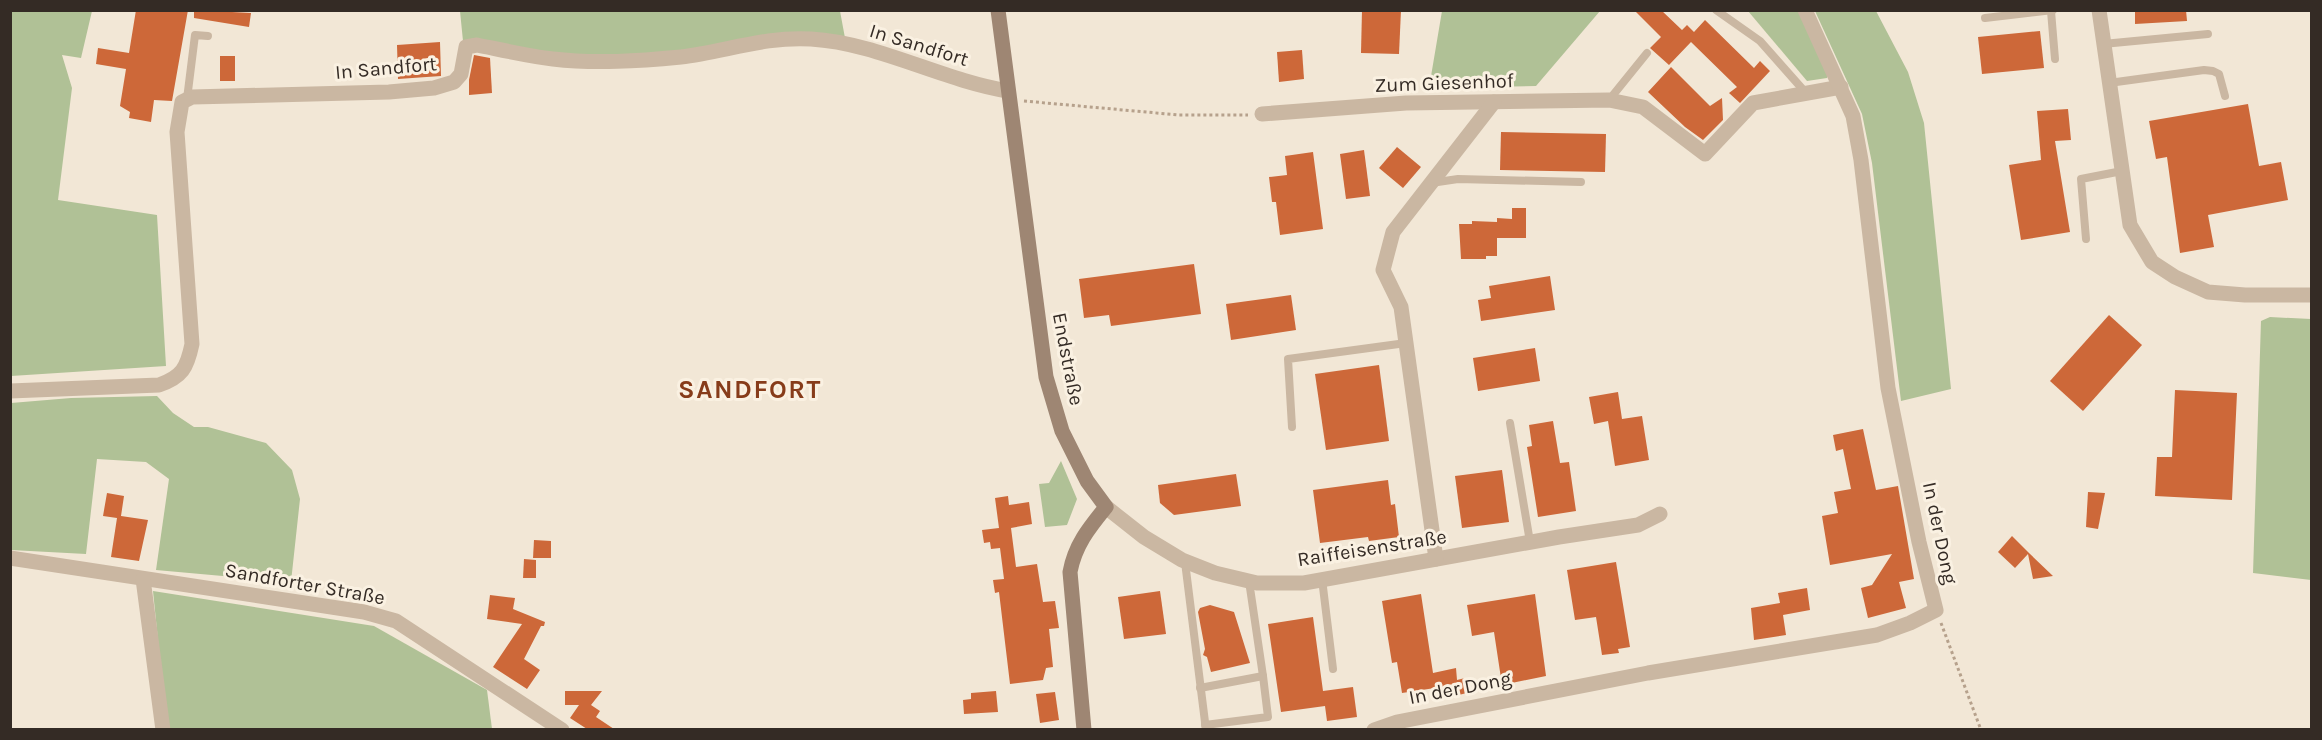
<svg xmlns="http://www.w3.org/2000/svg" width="2322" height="740" font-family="Karla,sans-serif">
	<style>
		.green { fill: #b0c196 }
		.building { fill: #cd6839 }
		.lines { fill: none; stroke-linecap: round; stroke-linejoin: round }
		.path { stroke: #b6a18c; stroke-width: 3; stroke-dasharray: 3 3; stroke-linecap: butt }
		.lane { stroke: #cab7a2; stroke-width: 8 }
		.street { stroke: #cab7a2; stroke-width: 15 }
		.secondary { stroke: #9e8673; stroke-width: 15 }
		.labels { text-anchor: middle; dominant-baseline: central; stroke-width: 6; stroke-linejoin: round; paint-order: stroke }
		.street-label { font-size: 20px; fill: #342b25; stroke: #faf1e2 }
		.district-label { font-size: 26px; font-weight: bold; letter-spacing: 1.5px; fill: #873c1a; stroke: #faf1e2 }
	</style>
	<rect width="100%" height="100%" fill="#f2e7d6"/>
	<!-- green -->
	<g class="green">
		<polygon points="11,10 92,11 81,58 62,55 72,88 58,200 157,215 166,366 11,376"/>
		<path d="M460 11H840L845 38C765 45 684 57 604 56 556 55 510 48 463 41Z"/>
		<polygon points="1442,11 1442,10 1600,11 1536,86 1429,88"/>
		<polygon points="1748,11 1800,11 1828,67 1827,78 1807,81"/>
		<polygon points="1815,11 1876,11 1908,72 1924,123 1951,389 1901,401 1872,163 1862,114"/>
		<polygon points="2270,317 2311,319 2311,580 2253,573 2261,321"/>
		<polygon points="157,396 173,413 194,427 208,427 266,443 292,470 300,499 291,582 156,570 169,479 146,462 97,459 86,554 11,550 11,403 71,398"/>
		<polygon points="1061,461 1077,499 1067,525 1045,527 1039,484 1049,483"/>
		<polygon points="153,591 374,626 487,690 492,729 167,729"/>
	</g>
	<!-- building -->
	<g class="building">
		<polygon points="136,10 188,10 172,101 154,100 151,122 129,118 130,112 120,106 126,69 96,64 98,48 129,53"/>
		<polygon points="194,10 251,13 249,27 194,18"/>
		<polygon points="1362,10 1401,10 1399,54 1361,53"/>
		<polygon points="1634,10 1661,10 1682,30 1687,25 1694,32 1705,20 1754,68 1760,61 1770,71 1740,103 1729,93 1737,87 1691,42 1669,65 1650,48 1661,37"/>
		<polygon points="2135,10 2186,10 2187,21 2135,24"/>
		<polygon points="2040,31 2044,68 1982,74 1978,37"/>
		<polygon points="440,42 441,76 398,79 397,45"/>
		<polygon points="1302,50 1304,79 1279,82 1277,52"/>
		<polygon points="474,55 490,58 492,93 469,95 469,80"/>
		<rect x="220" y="56" width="15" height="25"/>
		<polygon points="1671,67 1710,106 1722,98 1723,120 1703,140 1685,127 1648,92"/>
		<polygon points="2248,104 2259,166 2281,162 2288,200 2208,215 2214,247 2180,253 2167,157 2156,159 2149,121"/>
		<polygon points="2068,109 2071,140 2055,141 2070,232 2021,240 2009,165 2041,160 2037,111"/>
		<polygon points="1501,132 1606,134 1605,172 1500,170"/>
		<polygon points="1397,147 1421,167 1403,188 1379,168"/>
		<polygon points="1364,150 1370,196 1346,199 1340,154"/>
		<polygon points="1313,152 1323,229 1280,235 1276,202 1272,202 1269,177 1287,175 1285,156"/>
		<polygon points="1512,208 1526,208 1526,238 1497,238 1497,256 1486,256 1486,259 1461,259 1459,224 1472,224 1472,221 1497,222 1497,218 1512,219"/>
		<polygon points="1194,264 1201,314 1111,326 1109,315 1084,318 1079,279"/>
		<polygon points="1550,276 1555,310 1481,321 1478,300 1491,298 1489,286"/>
		<polygon points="1291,295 1296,330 1231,340 1226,304"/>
		<polygon points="2109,315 2142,345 2083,411 2050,381"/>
		<polygon points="1535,348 1540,381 1478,391 1473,358"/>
		<polygon points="1379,365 1389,441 1326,450 1315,374"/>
		<polygon points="2175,390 2237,393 2232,500 2155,496 2157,457 2172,457"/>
		<polygon points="1618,392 1622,419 1642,416 1649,460 1615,466 1608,421 1594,424 1589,397"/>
		<polygon points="1553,421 1560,463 1569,462 1576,511 1538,517 1527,447 1532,446 1529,425"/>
		<polygon points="1863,429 1876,490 1898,486 1914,579 1899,582 1906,608 1868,618 1861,588 1872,585 1892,554 1830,565 1822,516 1838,513 1834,492 1851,489 1843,449 1836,451 1833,435"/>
		<polygon points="1502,470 1509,522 1462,528 1455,476"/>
		<polygon points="1236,474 1241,506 1174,515 1160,503 1158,485"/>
		<polygon points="1388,480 1391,505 1395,504 1399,537 1369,541 1368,537 1320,543 1313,490"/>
		<polygon points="2088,492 2105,493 2098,529 2086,527"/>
		<polygon points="107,493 124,496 121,516 148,520 139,561 111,557 117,518 103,516"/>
		<polygon points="1008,496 1009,505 1029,502 1032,524 1011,528 1016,567 1037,564 1043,602 1055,601 1059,628 1049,629 1053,667 1046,668 1043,680 1010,684 999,592 995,593 993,580 1004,579 1000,548 991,549 990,542 984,543 982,530 999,528 995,498"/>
		<polygon points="2012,536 2029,553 2053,576 2033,579 2028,554 2015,568 1998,552"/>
		<polygon points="534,540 551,541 551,558 533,558"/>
		<polygon points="524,559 536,560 536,578 523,578"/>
		<polygon points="1616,562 1630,647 1618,649 1619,653 1602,655 1596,617 1575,620 1567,570"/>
		<polygon points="1807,588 1810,610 1783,615 1786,635 1754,640 1751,608 1780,603 1778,593"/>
		<polygon points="1160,591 1166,634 1124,639 1118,597"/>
		<polygon points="1421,594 1433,673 1456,668 1457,680 1465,678 1467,693 1450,697 1448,686 1402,693 1397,662 1392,663 1382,601"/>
		<polygon points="1535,594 1546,676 1502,685 1494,632 1472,636 1467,605"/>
		<polygon points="490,595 515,598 513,609 545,622 544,626 541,626 524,659 540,670 527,689 493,667 522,624 487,619"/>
		<polygon points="1210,605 1234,612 1250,663 1211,672 1207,657 1203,655 1205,649 1198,612 1200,608"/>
		<polygon points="1313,617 1323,691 1353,687 1357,717 1327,721 1325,706 1281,712 1268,624"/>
		<polygon points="565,691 602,691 591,705 600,711 596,717 614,729 587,729 570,718 579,705 565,705"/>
		<polygon points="996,691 998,712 964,714 963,700 971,699 971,693"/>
		<polygon points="1055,692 1059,720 1040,723 1036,694"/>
	</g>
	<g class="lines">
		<!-- path -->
		<g class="path">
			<polyline points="1024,101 1179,115 1248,115"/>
			<polyline points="1941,623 1981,730"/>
		</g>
		<!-- lane -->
		<g class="lane">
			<polyline points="1716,10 1760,41 1806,93"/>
			<polyline points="2051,11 2055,59"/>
			<polyline points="1985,18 2053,10"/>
			<polyline points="2103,44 2208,34"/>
			<polyline points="2109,83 2204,70 2213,71 2219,74 2225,96"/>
			<polyline points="187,99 195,35 208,36"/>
			<polyline points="1609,100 1647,53"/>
			<polyline points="1431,183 1458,179 1581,182"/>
			<polyline points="2086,239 2081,179 2122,171"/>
			<polyline points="1510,423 1530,542"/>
			<polyline points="1292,427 1288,359 1406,343"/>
			<polyline points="1185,562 1206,730"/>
			<polyline points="1322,579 1333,669"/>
			<polyline points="1200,688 1263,676 1249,581"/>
			<polyline points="1205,725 1268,717 1263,676"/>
		</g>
		<!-- street -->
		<g class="street">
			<polyline points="2099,10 2130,225 2152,262 2175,277 2208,292 2245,295 2312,295"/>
			<polyline points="1262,114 1406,103 1609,100 1643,107 1705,154 1753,103 1841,87"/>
			<path d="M10 391 159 385C182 377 187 368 192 344L177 132 182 102 192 97 389 92 434 88 454 82 461 74 466 47 477 45C502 50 528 56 553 59 595 64 639 61 681 57 724 52 766 36 811 39 878 43 941 80 1008 91"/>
			<polyline points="1106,507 1144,537 1182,560 1215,573 1257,583 1304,583 1559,537 1638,525 1660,514"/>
			<polyline points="10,558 364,612 396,621 562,730"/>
			<polyline points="1436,559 1401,307 1383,270 1393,232 1494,102"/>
			<polyline points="143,579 163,730"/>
			<polyline points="1374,730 1397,722 1648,673 1877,635 1910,623 1936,610 1919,542 1888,388 1861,160 1853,116 1805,10"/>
		</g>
		<!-- secondary -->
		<path class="secondary" d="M998 10 1046 377 1062 431 1087 481 1106 507C1089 528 1075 545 1070 572L1084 730"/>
	</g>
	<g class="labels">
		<!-- street labels -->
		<g class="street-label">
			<text transform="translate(919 45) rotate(17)">In Sandfort</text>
			<text transform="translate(386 68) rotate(-5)">In Sandfort</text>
			<text transform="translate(1444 83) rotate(-2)">Zum Giesenhof</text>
			<text transform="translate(1068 359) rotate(79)">Endstraße</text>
			<text transform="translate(1940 533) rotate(78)">In der Dong</text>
			<text transform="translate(1372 548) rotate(-9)">Raiffeisenstraße</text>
			<text transform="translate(305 584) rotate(10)">Sandforter Straße</text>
			<text transform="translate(1460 688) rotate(-11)">In der Dong</text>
		</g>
		<!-- district labels -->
		<g class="district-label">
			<text x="750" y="389">SANDFORT</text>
		</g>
	</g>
	<!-- border -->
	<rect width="2322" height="740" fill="none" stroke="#342b25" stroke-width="24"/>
</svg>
